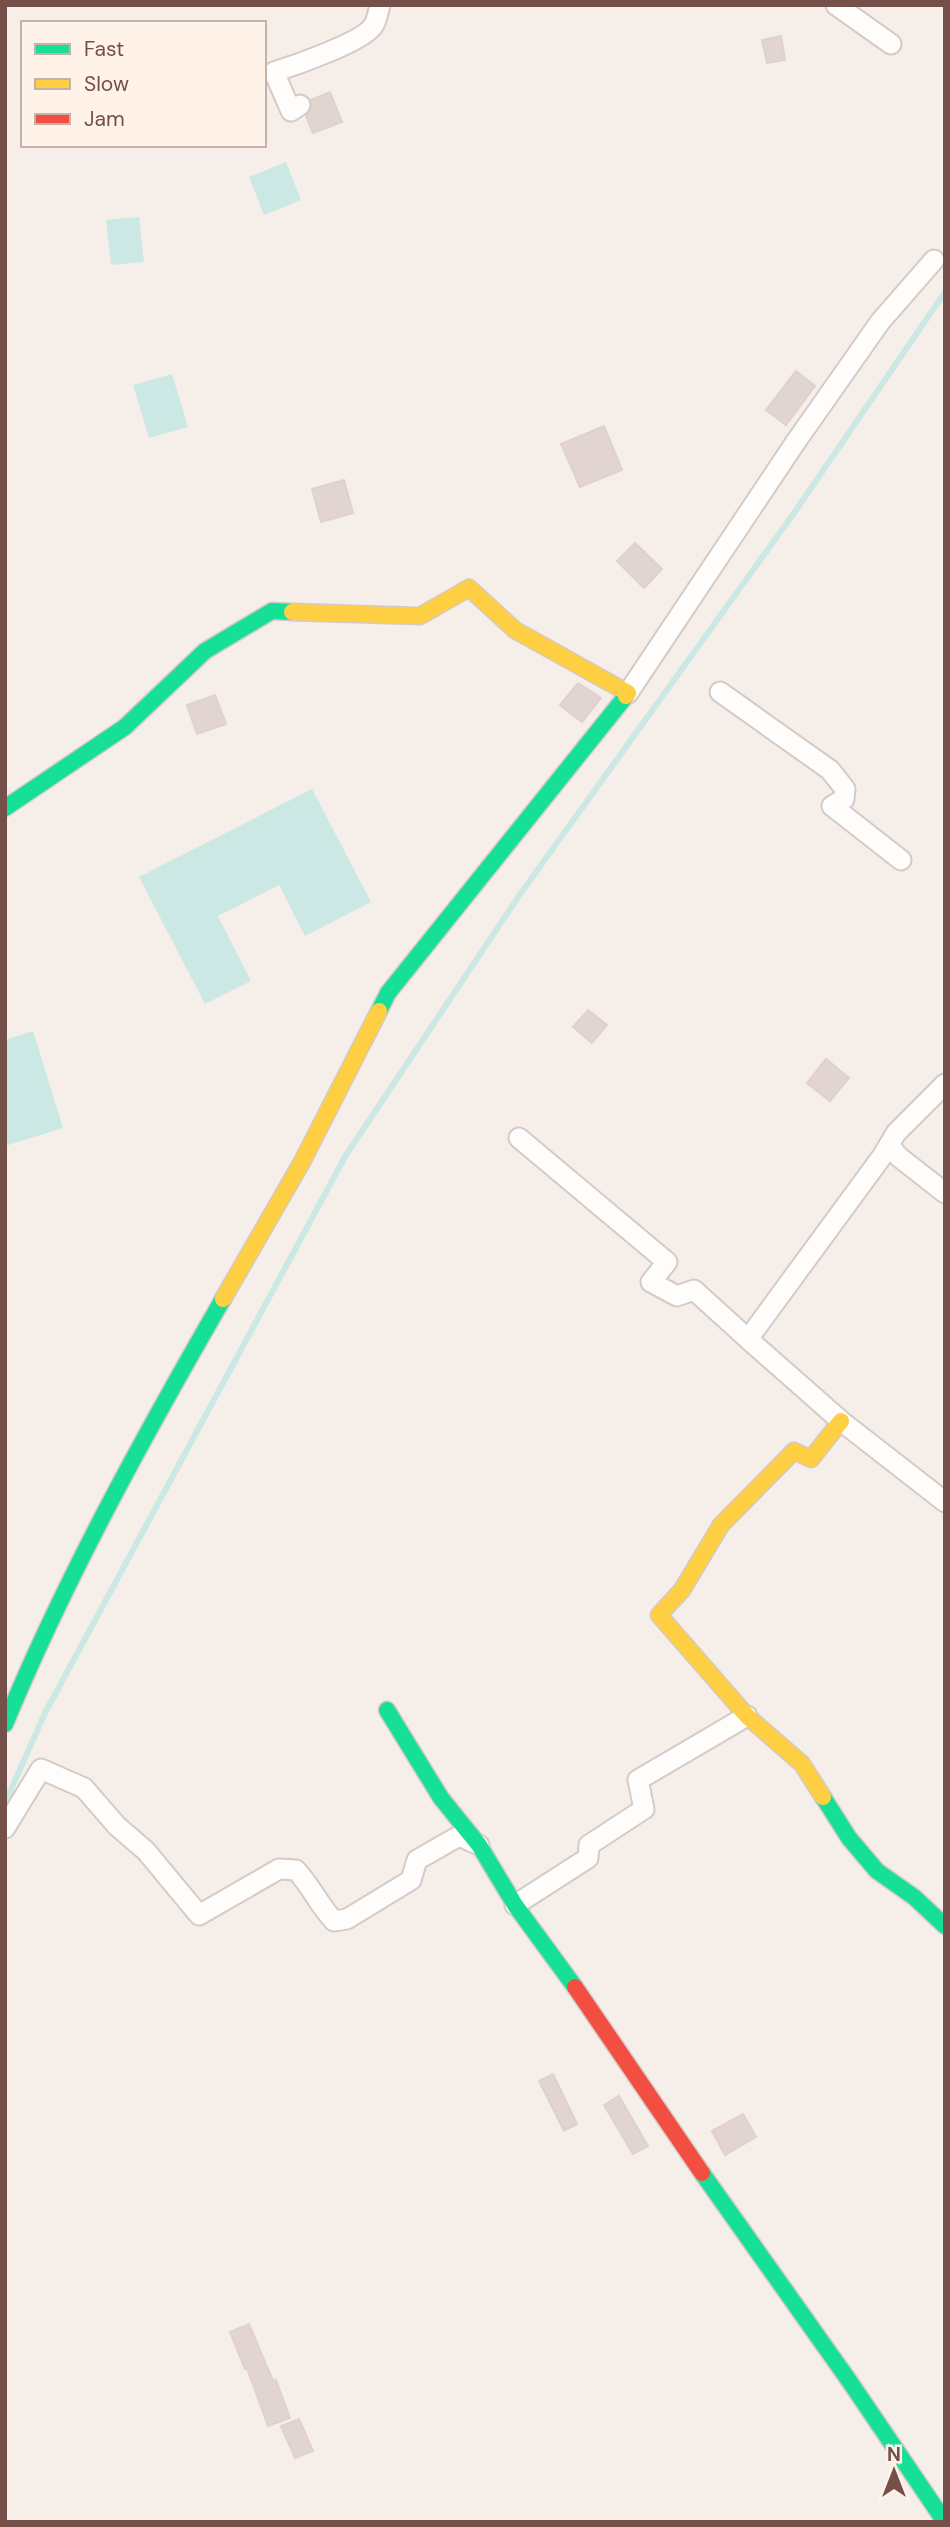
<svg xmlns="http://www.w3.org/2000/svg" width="950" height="2527" font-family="'DM Sans',sans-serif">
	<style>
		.water { fill: #cbe8e5 }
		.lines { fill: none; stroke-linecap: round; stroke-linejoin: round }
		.stream { stroke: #cbe8e5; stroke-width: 6 }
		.building { fill: #e2d5d1; stroke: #dfd1cb; stroke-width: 2 }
		.street-casing { stroke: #d4cac6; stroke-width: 23 }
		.fast-casing { stroke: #d5cac6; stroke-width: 19 }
		.slow-casing { stroke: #d5cac6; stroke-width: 19 }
		.jam-casing { stroke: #d5cac6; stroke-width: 19 }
		.street { stroke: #fefdfc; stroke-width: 19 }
		.fast { stroke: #16e098; stroke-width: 16 }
		.slow { stroke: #ffcf43; stroke-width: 16 }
		.jam { stroke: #f24e42; stroke-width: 16 }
	</style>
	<rect width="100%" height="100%" fill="#f6efe9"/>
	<!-- water -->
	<g class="water">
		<polygon points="286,162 301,200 264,215 249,177"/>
		<polygon points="139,217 144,262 111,265 106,220"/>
		<polygon points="172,374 188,427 149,438 133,385"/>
		<polygon points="312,789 371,902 305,936 279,885 218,916 251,981 205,1004 139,877"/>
		<polygon points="33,1031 63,1128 5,1146 5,1040"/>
	</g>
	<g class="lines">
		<!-- stream -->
		<polyline class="stream" points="5,1803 45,1713 346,1155 521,893 794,513 945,292"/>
	</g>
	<!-- building -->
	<g class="building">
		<polygon points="781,36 785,60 767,63 762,40"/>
		<polygon points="330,92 342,122 313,133 306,116 311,110 311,100"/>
		<polygon points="796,371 815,386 786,425 766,410"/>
		<polygon points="604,426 622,470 580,487 561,444"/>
		<polygon points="344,480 353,513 321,522 312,489"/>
		<polygon points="635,543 662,569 644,588 617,561"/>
		<polygon points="578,683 601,698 582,722 560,705"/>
		<polygon points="215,695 226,724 197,734 187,705"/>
		<polygon points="588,1010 607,1025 592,1043 573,1027"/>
		<polygon points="826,1059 849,1078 830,1101 807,1083"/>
		<polygon points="553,2074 577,2124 564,2131 539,2081"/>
		<polygon points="619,2096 648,2146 633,2154 604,2105"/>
		<polygon points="743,2114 756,2137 725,2155 712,2131"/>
		<polygon points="249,2324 273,2381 276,2380 290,2418 268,2426 247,2368 245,2369 230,2332"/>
		<polygon points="299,2419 313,2451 295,2458 281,2426"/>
	</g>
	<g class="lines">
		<defs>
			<g id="street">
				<polyline points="836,5 891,44"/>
				<path d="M300 105 291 111 274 72C293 66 363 42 373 26 377 21 378 12 380 5"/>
				<polyline points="720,692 830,770 845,789 844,799 832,806 901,860"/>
				<polyline points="628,693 795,443 880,322 934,260"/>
				<polyline points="945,1084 896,1133 883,1155 748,1339 841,1421 945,1502"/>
				<polyline points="519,1138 667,1262 651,1282 677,1296 694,1290 748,1339"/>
				<polyline points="889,1145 899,1157 945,1193"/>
				<path d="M5 1828 41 1769 84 1788 117 1826 146 1851 199 1915 279 1869 296 1870C311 1886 319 1905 334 1921L347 1919 411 1880 417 1860 459 1836 479 1845"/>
				<polyline points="515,1905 588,1858 589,1845 644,1809 638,1780 747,1716"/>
			</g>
			<g id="fast">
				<polyline points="5,808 125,727 205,651 272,611 292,612"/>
				<polyline points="379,1011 388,993 626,696"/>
				<polyline points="387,1710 441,1798 479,1845 515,1905 575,1987"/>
				<path d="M5 1724C66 1577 144 1436 223 1299"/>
				<polyline points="823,1797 849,1838 877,1871 914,1897 945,1926"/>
				<polyline points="702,2173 850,2382 945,2522"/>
			</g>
			<g id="slow">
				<polyline points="292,612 420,616 469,588 515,630 628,693 626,696"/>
				<polyline points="223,1299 302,1162 379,1011"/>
				<polyline points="823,1797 802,1764 747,1716 659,1615 682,1590 721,1525 794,1451 811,1459 841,1421"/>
			</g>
			<polyline id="jam" points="575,1987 702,2173"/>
		</defs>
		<!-- street casing -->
		<use href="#street" class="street-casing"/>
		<!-- fast casing -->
		<use href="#fast" class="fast-casing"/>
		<!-- slow casing -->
		<use href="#slow" class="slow-casing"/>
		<!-- jam casing -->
		<use href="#jam" class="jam-casing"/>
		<!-- street -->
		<use href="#street" class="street"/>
		<!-- fast -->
		<use href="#fast" class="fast"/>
		<!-- slow -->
		<use href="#slow" class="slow"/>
		<!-- jam -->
		<use href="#jam" class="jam"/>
	</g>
	<!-- border -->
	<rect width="950" height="2527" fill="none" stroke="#745049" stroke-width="14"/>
	<!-- legend -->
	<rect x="21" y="21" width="245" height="126" fill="#fff2e9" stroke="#c7b1a9" stroke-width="2"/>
	<rect x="35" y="44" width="35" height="10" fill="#16e098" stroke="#c7b1a9" stroke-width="2"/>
	<text x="84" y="56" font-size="21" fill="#745049">Fast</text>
	<rect x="35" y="79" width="35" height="10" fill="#ffcf43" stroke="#c7b1a9" stroke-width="2"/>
	<text x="84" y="91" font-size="21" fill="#745049">Slow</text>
	<rect x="35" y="114" width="35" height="10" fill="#f24e42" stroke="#c7b1a9" stroke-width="2"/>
	<text x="84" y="126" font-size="21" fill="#745049">Jam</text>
	<!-- north arrow -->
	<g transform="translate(894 2471)" stroke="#fff2e9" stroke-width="5" paint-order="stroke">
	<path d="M0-5L12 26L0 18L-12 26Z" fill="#745049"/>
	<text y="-10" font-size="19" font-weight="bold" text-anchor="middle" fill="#745049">N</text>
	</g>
</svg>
